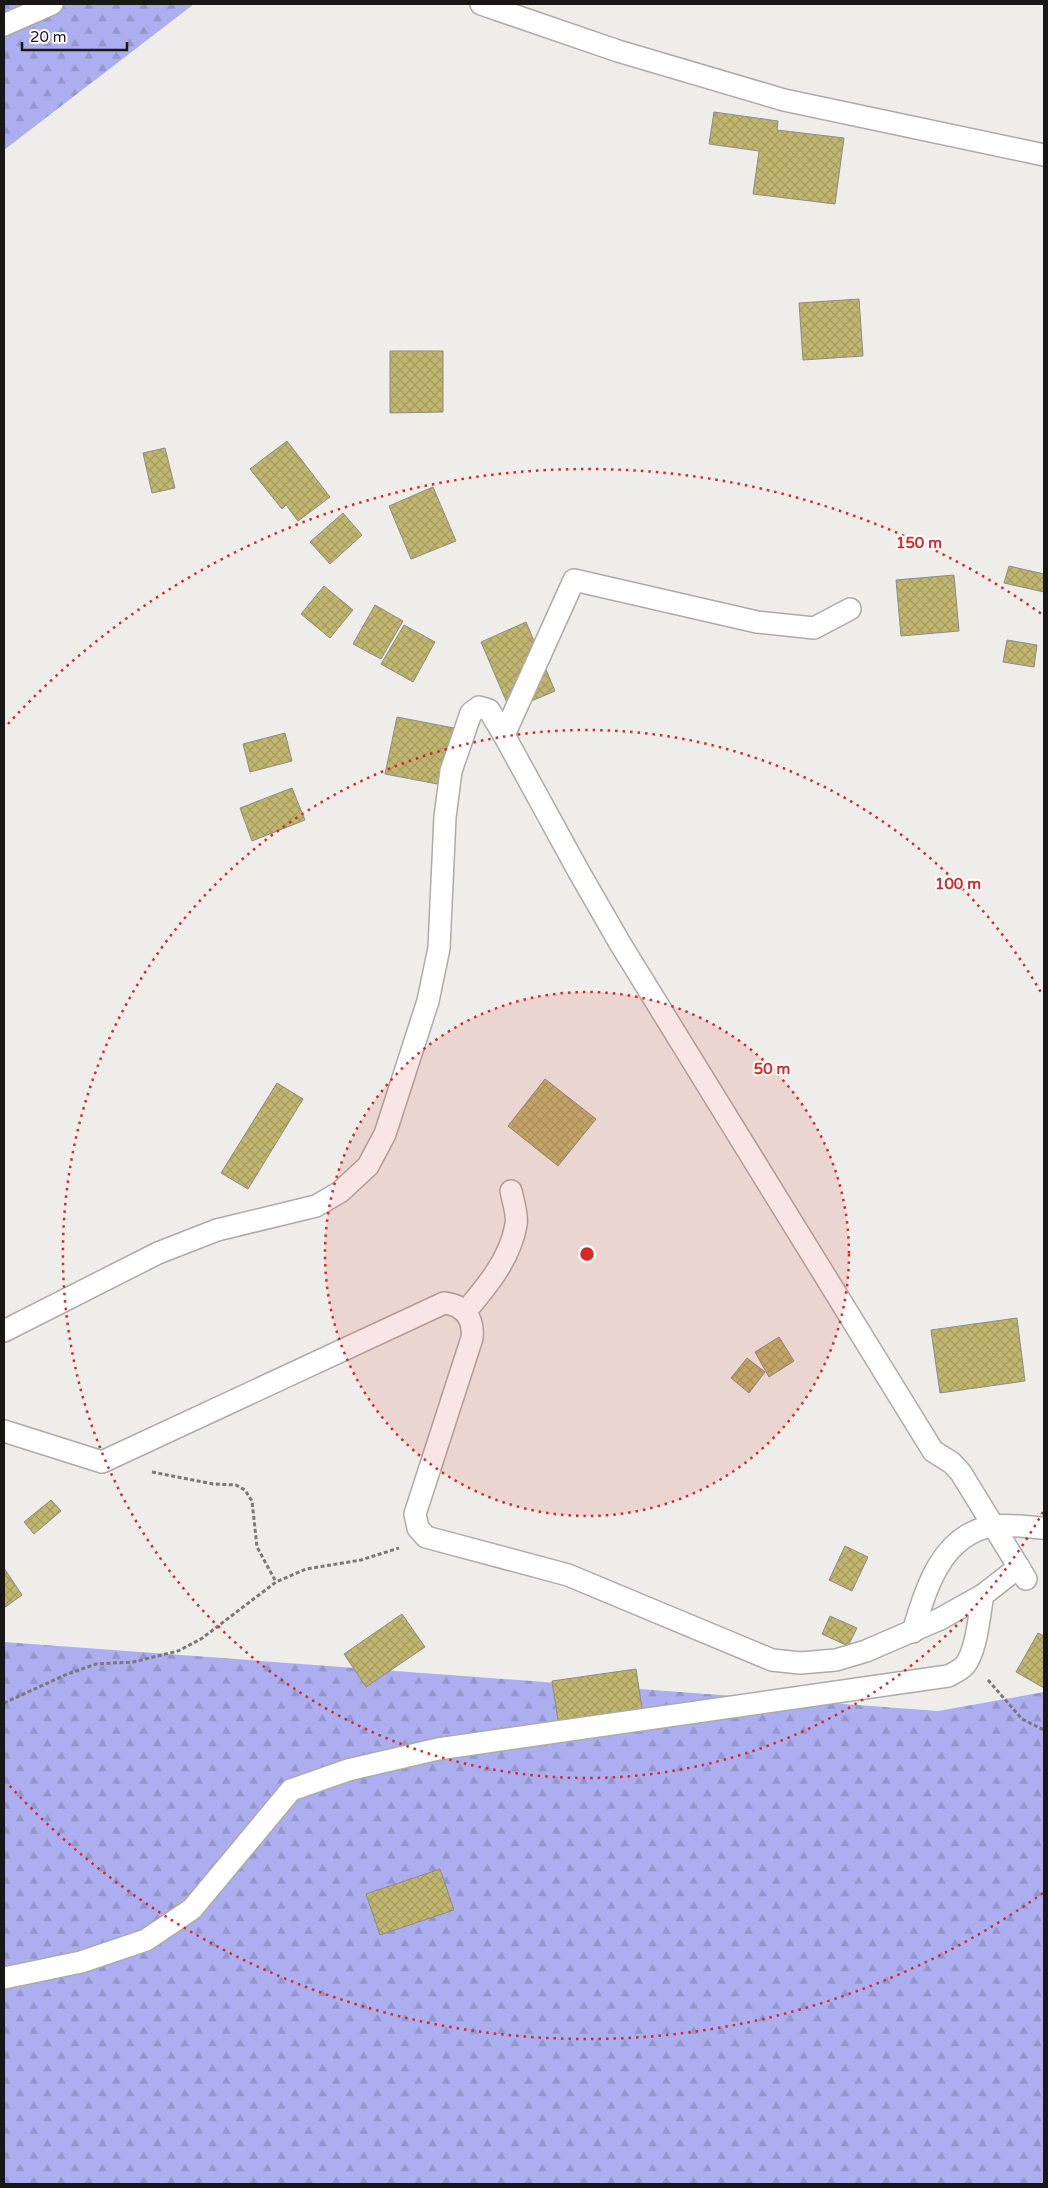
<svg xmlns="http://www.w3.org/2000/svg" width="1048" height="2188" font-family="'Varela Round',sans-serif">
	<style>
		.forest { fill: url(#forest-firs) }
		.building { fill: url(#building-cross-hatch); stroke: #8d8c88 }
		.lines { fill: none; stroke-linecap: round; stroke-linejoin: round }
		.service-casing { stroke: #acaba6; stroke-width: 24 }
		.path { stroke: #7a7976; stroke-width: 3; stroke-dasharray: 4 2.5; stroke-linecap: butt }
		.service { stroke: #fff; stroke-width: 21 }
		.ring { fill: none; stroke: #d62828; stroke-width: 2.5; stroke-dasharray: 2.5 5 }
		.centre { fill: #d62828; stroke: #fff; stroke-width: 2.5 }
		.ring-label { font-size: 15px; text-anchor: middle; font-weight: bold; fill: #d62828; stroke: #fff; stroke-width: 4; stroke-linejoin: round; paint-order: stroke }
	</style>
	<defs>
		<pattern id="forest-firs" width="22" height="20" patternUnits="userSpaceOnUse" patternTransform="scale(1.25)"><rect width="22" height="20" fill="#acaeef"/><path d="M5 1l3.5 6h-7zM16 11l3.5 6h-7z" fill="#9395cc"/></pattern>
		<pattern id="building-cross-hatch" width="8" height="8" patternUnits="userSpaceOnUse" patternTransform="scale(1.25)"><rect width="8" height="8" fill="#c0b66f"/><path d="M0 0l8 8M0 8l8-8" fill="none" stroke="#a49c5f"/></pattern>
	</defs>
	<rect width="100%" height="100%" fill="#eeede9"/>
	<!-- forest -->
	<g class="forest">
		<polygon points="4,4 194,4 4,150"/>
		<polygon points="4,1642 938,1711 1044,1692 1044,2184 4,2184"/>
	</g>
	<!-- building -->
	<g class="building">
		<polygon points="714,112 778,121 777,130 844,138 835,204 753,194 759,151 709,144"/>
		<polygon points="859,299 863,356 803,360 799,303"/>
		<polygon points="390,351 443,351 443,412 390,413"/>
		<polygon points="287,441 330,497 298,521 286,505 282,509 250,469"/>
		<polygon points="165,448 175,488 152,493 143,453"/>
		<polygon points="433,487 456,541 411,559 389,506"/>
		<polygon points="343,513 362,535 330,564 310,542"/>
		<polygon points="1009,566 1044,574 1044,592 1004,583"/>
		<polygon points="954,575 959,631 901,636 896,580"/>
		<polygon points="324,586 353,610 330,638 301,614"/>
		<polygon points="375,605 403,621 381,659 353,644"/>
		<polygon points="526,622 555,691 510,710 481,642"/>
		<polygon points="404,625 435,642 413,682 381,664"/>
		<polygon points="1007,640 1037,645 1034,667 1003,662"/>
		<polygon points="397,717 459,729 448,786 385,774"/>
		<polygon points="285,733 292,761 250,772 243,744"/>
		<polygon points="292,788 305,820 252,841 240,808"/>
		<polygon points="545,1079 596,1119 558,1166 508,1126"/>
		<polygon points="277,1083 303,1099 248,1189 221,1173"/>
		<polygon points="1017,1318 1025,1381 940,1393 931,1330"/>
		<polygon points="779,1337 794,1361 769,1377 755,1352"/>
		<polygon points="747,1358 765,1372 749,1393 731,1378"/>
		<polygon points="51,1500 61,1511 34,1534 24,1522"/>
		<polygon points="845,1546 868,1557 852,1591 829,1580"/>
		<polygon points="4,1568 22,1595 4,1608"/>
		<polygon points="402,1614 425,1647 366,1687 344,1654"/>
		<polygon points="830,1616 857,1628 848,1646 822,1634"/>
		<polygon points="1038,1633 1044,1636 1044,1688 1016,1672"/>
		<polygon points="636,1669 643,1715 559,1727 552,1681"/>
		<polygon points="440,1869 454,1910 380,1935 366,1894"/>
	</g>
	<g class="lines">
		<defs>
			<g id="service">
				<polyline points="481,4 618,51 784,100 1044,155"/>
				<polyline points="4,25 52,4"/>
				<polyline points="504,735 574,580 757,622 814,628 850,609"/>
				<path d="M466 1311C487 1286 510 1259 516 1225 518 1215 513 1201 511 1191"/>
				<polyline points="4,1331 158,1253 217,1230 316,1206 340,1192 368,1166 385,1134 428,1001 439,948 445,817 451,771 471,713 479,707 489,710 504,735 579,872 621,945 933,1451 952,1463 961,1473 1026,1579"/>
				<path d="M4 1431 102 1462 444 1303C464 1305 474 1318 472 1338L415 1514 418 1528 426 1537 568 1575 772 1660 800 1663 836 1660 866 1651 940 1619 983 1595 1019 1567"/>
				<path d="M913 1632C925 1589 942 1534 993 1526 1009 1524 1028 1527 1043 1528"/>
				<path d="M4 1978 81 1962 146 1940 192 1909 291 1790 348 1770 438 1749 948 1676C954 1673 961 1670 965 1665 977 1650 979 1615 983 1595"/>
			</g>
		</defs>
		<!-- service casing -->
		<use href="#service" class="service-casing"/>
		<!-- path -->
		<g class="path">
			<polyline points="152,1472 213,1484 236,1485 245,1490 252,1501 257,1547 276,1582"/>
			<polyline points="988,1680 1022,1719 1044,1730"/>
			<polyline points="4,1703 65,1675 96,1664 133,1662 178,1651 201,1639 276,1582 306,1569 361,1560 399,1548"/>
		</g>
		<!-- service -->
		<use href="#service" class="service"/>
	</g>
	<!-- distance rings -->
	<circle cx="587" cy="1254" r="262" fill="#d62828" fill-opacity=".12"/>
	<g class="ring">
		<circle cx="587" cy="1254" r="262"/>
		<path d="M1043 1512A524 524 0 1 1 1043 996"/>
		<path d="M1043 1893A785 785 0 0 1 8 1784M8 724A785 785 0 0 1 1043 615"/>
	</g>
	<circle cx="587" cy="1254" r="8" class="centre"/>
	<g class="ring-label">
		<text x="919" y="548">150 m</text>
		<text x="958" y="889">100 m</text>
		<text x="772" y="1074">50 m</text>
	</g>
	<!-- border -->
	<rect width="1048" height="2188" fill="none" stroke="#181716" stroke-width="10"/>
	<!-- scale -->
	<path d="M22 42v8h105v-8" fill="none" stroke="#181716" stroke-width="2.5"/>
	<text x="30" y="42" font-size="15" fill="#181716" stroke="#ffffff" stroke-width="4" paint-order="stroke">20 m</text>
</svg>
